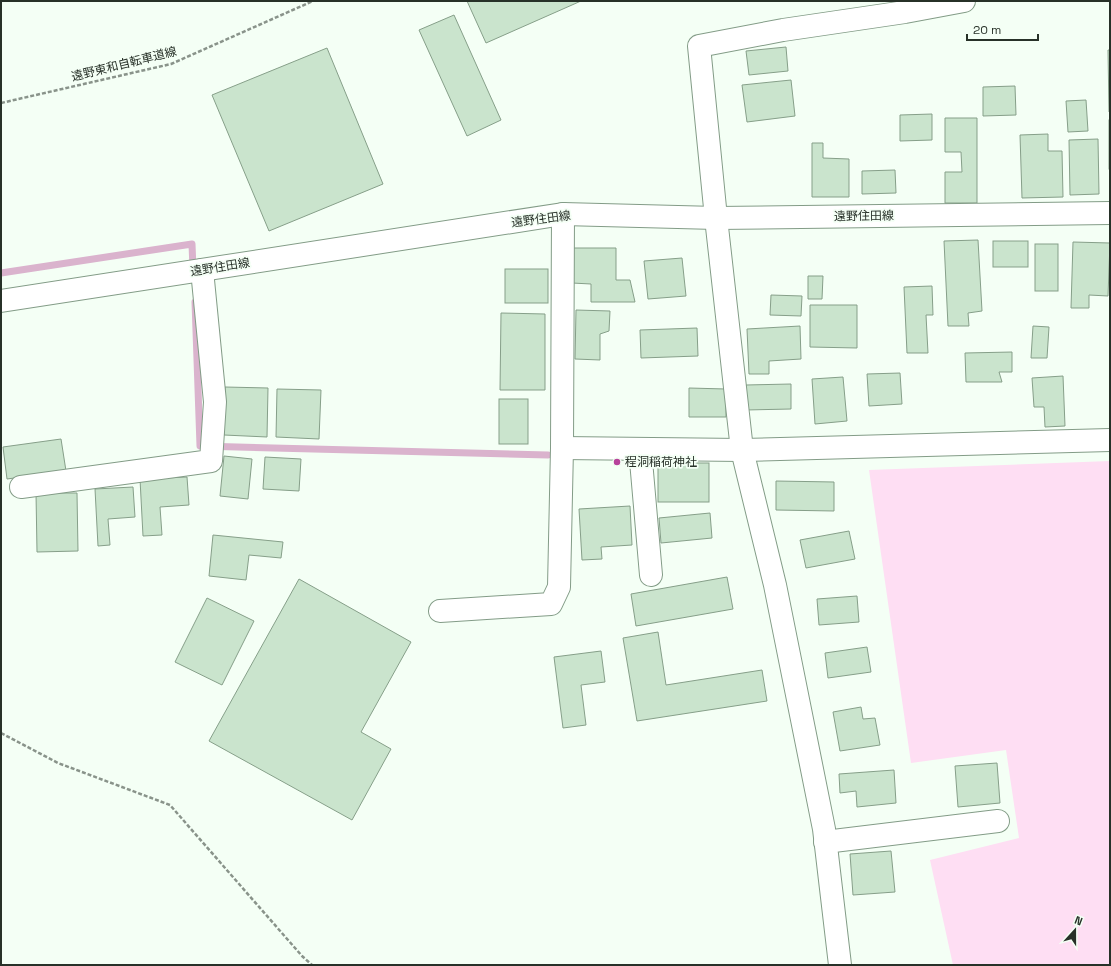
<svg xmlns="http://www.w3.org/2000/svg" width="1111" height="966" font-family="'Space Grotesk','Noto Sans JP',sans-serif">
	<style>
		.green { fill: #fedef3 }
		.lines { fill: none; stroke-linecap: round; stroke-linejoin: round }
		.stream { stroke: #dab3cd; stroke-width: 7 }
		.building { fill: #cae4cd; stroke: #869f89 }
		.minor-casing { stroke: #839c87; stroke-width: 24 }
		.major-casing { stroke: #839c87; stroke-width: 24 }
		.path { stroke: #89938a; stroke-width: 2.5; stroke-dasharray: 4 2; stroke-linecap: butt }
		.minor { stroke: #fff; stroke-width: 22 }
		.major { stroke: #fff; stroke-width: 22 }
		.poi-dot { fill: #b7429b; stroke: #f4fff5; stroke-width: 1.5 }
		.labels { text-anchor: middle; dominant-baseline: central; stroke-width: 3.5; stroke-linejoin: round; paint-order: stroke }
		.street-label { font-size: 12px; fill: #273128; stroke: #f4fff5 }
		.poi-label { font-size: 12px; fill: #273128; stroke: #f4fff5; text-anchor: start }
	</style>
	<rect width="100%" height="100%" fill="#f4fff5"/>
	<!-- green -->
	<polygon class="green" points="1110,461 1110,965 953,965 930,860 1019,838 1006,750 911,763 869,470"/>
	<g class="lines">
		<!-- stream -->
		<g class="stream">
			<polyline points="1,273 192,244 193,269"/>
			<polyline points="195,302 200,446 548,455"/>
		</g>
	</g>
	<!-- building -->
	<g class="building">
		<polygon points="467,1 581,1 486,43"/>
		<polygon points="454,15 501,120 467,136 419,30"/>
		<polygon points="786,47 788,71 749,75 746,51"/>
		<polygon points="327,48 383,184 269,231 212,95"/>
		<polygon points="1108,50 1110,50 1110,112 1109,112"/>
		<polygon points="791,80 795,116 747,122 742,85"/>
		<polygon points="1015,86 1016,115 983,116 983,87"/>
		<polygon points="1086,100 1088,131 1068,132 1066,101"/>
		<polygon points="932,114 932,140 900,141 900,115"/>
		<polygon points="945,118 977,118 977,203 945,203 945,172 962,172 961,152 945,152"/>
		<rect x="1109" y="120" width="1" height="49"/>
		<polygon points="1048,134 1048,151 1062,151 1063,197 1022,198 1020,135"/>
		<polygon points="1098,139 1099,194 1070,195 1069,140"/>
		<polygon points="812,143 823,143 823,158 849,159 849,197 812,197"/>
		<polygon points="895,170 896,193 862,194 862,171"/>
		<polygon points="978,240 982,311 968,313 969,326 948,326 944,241"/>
		<rect x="993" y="241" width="35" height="26"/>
		<polygon points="1073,242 1110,243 1108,296 1089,295 1089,308 1071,308"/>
		<rect x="1035" y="244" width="23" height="47"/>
		<polygon points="572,248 616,248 616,280 630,280 635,302 591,302 591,284 572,283"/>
		<polygon points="682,258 686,296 648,299 644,261"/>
		<rect x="505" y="269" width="43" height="34"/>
		<polygon points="808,276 823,276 822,299 808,299"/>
		<polygon points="932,286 933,315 926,315 928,353 907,353 904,287"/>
		<polygon points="771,295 802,296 801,316 770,315"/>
		<polygon points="810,305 857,305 857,348 810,347"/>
		<polygon points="576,310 610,311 609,331 600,334 600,360 575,359"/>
		<polygon points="501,313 545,314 545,390 500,390"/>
		<polygon points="800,326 801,359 769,361 769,374 749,374 747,329"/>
		<polygon points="1033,326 1049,327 1047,358 1031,358"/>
		<polygon points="697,328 698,356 641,358 640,330"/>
		<polygon points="1012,352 1012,372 999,372 1002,382 966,382 965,353"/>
		<polygon points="900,373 902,404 869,406 867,374"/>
		<polygon points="1063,376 1065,426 1045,427 1044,407 1034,407 1032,378"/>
		<polygon points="843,377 847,421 815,424 812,379"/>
		<polygon points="791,384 791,409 746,410 746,385"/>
		<polygon points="225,387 268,388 267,437 224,435"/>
		<polygon points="689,388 726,389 726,417 689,417"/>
		<polygon points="277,389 321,390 319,439 276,437"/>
		<rect x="499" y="399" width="29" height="45"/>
		<polygon points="61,439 66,471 7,479 3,447"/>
		<polygon points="224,456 252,459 248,499 220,496"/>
		<polygon points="265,457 301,459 299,491 263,489"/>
		<rect x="658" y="463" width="51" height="39"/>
		<polygon points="187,477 189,505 160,507 162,535 143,536 140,479"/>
		<polygon points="776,481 834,482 834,511 776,510"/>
		<polygon points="133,487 135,517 108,519 110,545 98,546 95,489"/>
		<polygon points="36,493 77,493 78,551 37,552"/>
		<polygon points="630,506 632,545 601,547 602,559 582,560 579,509"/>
		<polygon points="710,513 712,538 661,543 659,518"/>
		<polygon points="849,531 855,559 806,568 800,540"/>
		<polygon points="213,535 283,542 281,558 249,555 246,580 209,576"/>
		<polygon points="727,577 733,609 636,626 631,594"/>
		<polygon points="299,579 411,642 361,732 391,749 352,820 209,741"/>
		<polygon points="857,596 859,622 819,625 817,599"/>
		<polygon points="207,598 254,621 222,685 175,662"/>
		<polygon points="658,632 666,685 762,670 767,701 637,721 623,638"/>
		<polygon points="867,647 871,672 828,678 825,653"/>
		<polygon points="601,651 605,682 581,685 586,725 563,728 554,657"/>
		<polygon points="861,707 863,719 875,718 880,745 840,751 833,712"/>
		<polygon points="997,763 1000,803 958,807 955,766"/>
		<polygon points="894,770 896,803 857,807 856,791 840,793 839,774"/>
		<polygon points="891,851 895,892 853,895 850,854"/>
	</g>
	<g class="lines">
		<defs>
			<g id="minor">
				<polyline points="562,448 742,450 1110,440"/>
				<polyline points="640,449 651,575"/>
				<polyline points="21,487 211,461 215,402 202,270"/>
				<polyline points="440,611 551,604 559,587 562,448 563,214"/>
				<polyline points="825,842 998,821"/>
				<polyline points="840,965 824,829 775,585 742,450 716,218 699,46 783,30 905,12 964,1"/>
			</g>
			<polyline id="major" points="1,301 563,214 716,218 1110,213"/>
		</defs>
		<!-- minor casing -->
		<use href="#minor" class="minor-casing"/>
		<!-- major casing -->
		<use href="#major" class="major-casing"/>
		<!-- path -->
		<g class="path">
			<polyline points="1,103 171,64 313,1"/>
			<polyline points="1,733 58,763 170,805 302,956 312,965"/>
		</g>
		<!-- minor -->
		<use href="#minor" class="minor"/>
		<!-- major -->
		<use href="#major" class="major"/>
	</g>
	<!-- markers -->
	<circle class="poi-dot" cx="617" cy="462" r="4"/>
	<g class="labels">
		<!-- street labels -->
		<g class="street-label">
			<text transform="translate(124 64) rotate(-14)">遠野東和自転車道線</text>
			<text transform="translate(864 216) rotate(-1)">遠野住田線</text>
			<text transform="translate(541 219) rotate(-7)">遠野住田線</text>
			<text transform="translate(220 267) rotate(-9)">遠野住田線</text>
		</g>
		<!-- poi labels -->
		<g class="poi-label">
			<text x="625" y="462">程洞稲荷神社</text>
		</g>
	</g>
	<!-- border -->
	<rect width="1111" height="966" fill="none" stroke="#273128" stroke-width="4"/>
	<!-- north arrow -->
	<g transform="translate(1075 930) rotate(21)" stroke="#f4fff5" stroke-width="3" paint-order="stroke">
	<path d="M0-3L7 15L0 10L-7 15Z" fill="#273128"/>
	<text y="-6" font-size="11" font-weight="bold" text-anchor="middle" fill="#273128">N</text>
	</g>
	<!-- scale -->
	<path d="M967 34v6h71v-6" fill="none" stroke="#273128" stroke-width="2"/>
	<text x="973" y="34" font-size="12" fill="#273128" stroke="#f4fff5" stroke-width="3" paint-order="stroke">20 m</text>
</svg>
